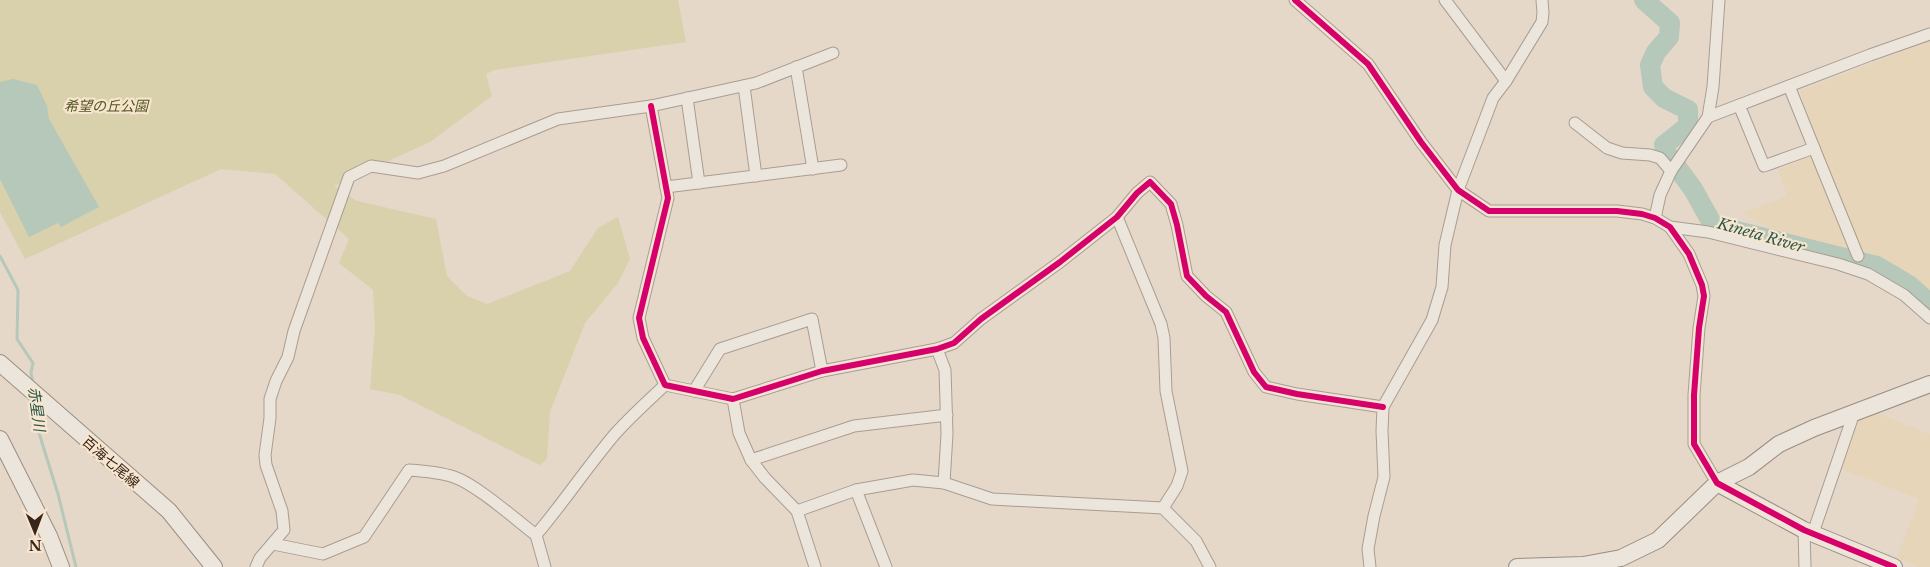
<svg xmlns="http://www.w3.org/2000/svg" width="1930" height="567" font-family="'Libre Baskerville','Noto Sans JP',serif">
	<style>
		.farmland { fill: #e6d5b8 }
		.green { fill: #d8d1ab }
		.water { fill: #b6c8ba }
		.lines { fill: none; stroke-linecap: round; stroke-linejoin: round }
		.stream { stroke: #b6c8ba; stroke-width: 3 }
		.river { stroke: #b6c8ba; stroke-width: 20 }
		.street-casing { stroke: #a99d93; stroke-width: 13 }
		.secondary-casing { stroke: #998d83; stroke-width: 18 }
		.street { stroke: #ece5dc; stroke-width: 11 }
		.secondary { stroke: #ece5dc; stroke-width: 16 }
		.cycleway-casing { stroke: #f7e5ce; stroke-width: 9 }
		.cycleway { stroke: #d6006c; stroke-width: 6 }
		.labels { text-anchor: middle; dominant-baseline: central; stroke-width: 4.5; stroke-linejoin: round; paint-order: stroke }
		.park-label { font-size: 14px; font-style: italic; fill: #505521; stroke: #f7e5ce }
		.street-label { font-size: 14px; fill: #38251b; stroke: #f7e5ce }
		.water-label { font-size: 15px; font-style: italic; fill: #2a584e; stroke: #f7e5ce }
	</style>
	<rect width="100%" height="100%" fill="#e5d8c9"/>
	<!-- farmland -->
	<g class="farmland">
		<polygon points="1930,41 1930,298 1904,274 1863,255 1819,247 1772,230 1742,213 1787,196 1778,170 1819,151 1800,91"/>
		<polygon points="1877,413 1930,434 1930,567 1918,567 1897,558 1919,499 1846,471 1839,466 1860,419"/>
	</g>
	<!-- green -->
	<polygon class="green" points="0,0 678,0 686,42 495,70 486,74 492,96 430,142 334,186 357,201 436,219 447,276 467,296 487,304 570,271 598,228 618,217 630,259 618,283 585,323 550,412 547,459 540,465 400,395 370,389 375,328 373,290 339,263 349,239 275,174 221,169 25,259 0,212"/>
	<!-- water -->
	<polygon class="water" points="13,79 37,85 47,106 49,119 99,207 61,227 58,223 29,237 0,179 0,82"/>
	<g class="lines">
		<!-- stream -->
		<g class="stream">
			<polyline points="0,256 18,290 17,339 33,363 31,373 33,383"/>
			<polyline points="33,400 39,433 58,494 76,567"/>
		</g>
		<!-- river -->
		<polyline class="river" points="1644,0 1670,23 1669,37 1656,52 1650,65 1653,87 1664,98 1688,110 1688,126 1664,145 1667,154 1693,189 1713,225 1877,266 1909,285 1930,304"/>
		<defs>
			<g id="street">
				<polyline points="1295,0 1368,64 1421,142 1458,190 1489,211 1617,211 1642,214 1655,218 1670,227 1689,254 1702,285 1704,296 1699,328 1694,395 1694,444 1717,483"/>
				<polyline points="1445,0 1506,81"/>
				<polyline points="796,67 813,169"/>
				<polyline points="744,86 756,176"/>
				<polyline points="687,98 699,183"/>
				<polyline points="1739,105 1764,166 1814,148 1789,86"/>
				<polyline points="651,106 668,198 639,318 643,338 665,385 733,399 822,371 937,349 954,343 981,319 1060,262 1117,217 1137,193 1150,182 1171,204 1177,225 1187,276 1206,296 1226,312 1254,372 1266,387 1297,394 1383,407"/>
				<polyline points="1708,117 1870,55 1930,34"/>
				<polyline points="1575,123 1607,148 1622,153 1650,155 1660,158 1671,171"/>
				<polyline points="1814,148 1858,256"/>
				<polyline points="666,187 841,165"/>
				<polyline points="1117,217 1161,324 1164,338 1166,391 1182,471 1177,486 1163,508"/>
				<polyline points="1655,218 1660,195 1671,171 1708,117 1713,87 1719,0"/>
				<polyline points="1670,227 1708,232 1838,264 1868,274 1904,295 1930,318"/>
				<polyline points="937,349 945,370 947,434 944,483"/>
				<polyline points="694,391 720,349 812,319 822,371"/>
				<polyline points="733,399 739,433 751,460 765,478 797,511 815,567"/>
				<polyline points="751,460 854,426 947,415"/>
				<polyline points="856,490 886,567"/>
				<polyline points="797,511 856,490 913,480 944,483 992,499 1163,508 1196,541 1210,567"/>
				<polyline points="1804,530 1805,567"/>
				<polyline points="1813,533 1854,413"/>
				<path d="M273 544 323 554 364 537 409 470C424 471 439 472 454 477 477 485 515 519 536 535"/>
				<polyline points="256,567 260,558 284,530 282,511 266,465 265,455 270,418 270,399 276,381 288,357 294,331 349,177 371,166 418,173 444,166 558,119 651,106 756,83 833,53"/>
				<path d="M545 567 536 535C564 502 587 467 615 434 630 417 648 401 665 385"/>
				<polyline points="1370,567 1368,549 1374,516 1384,477 1382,431 1383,407 1432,320 1442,287 1445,245 1458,190 1493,98 1506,81 1542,22 1543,13 1542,0"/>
			</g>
			<g id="secondary">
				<polyline points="0,363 169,511 214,567"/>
				<polyline points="0,439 49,536 61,567"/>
				<polyline points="1717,483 1804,530 1894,567"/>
				<polyline points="1517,567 1583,565 1621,558 1658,540 1717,483 1749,467 1779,444 1814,428 1930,384"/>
			</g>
		</defs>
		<!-- street casing -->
		<use href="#street" class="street-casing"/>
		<!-- secondary casing -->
		<use href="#secondary" class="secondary-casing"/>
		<!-- street -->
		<use href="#street" class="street"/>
		<!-- secondary -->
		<use href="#secondary" class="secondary"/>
		<defs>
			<g id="cycleway">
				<polyline points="1295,0 1368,64 1421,142 1458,190 1489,211 1617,211 1642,214 1655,218 1670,227 1689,254 1702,285 1704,296 1699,328 1694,395 1694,444 1717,483 1804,530 1894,567"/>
				<polyline points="651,106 668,198 639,318 643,338 665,385 733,399 822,371 937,349 954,343 981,319 1060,262 1117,217 1137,193 1150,182 1171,204 1177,225 1187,276 1206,296 1226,312 1254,372 1266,387 1297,394 1383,407"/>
			</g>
		</defs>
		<!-- cycleway casing -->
		<use href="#cycleway" class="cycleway-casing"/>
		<!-- cycleway -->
		<use href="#cycleway" class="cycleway"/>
	</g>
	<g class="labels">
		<!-- park labels -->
		<g class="park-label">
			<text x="106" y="106">希望の丘公園</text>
		</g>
		<!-- street labels -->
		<g class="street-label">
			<text transform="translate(111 462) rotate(41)">百海七尾線</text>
		</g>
		<!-- water labels -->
		<g class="water-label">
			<text transform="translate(1761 235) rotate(16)">Kineta River</text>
			<text transform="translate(37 409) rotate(82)">赤星川</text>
		</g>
	</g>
	<!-- north arrow -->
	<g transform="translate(35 532) rotate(179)" stroke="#f7e5ce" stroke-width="4" paint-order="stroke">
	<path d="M0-4L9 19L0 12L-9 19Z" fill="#38251b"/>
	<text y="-8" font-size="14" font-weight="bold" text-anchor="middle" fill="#38251b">N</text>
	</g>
</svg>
